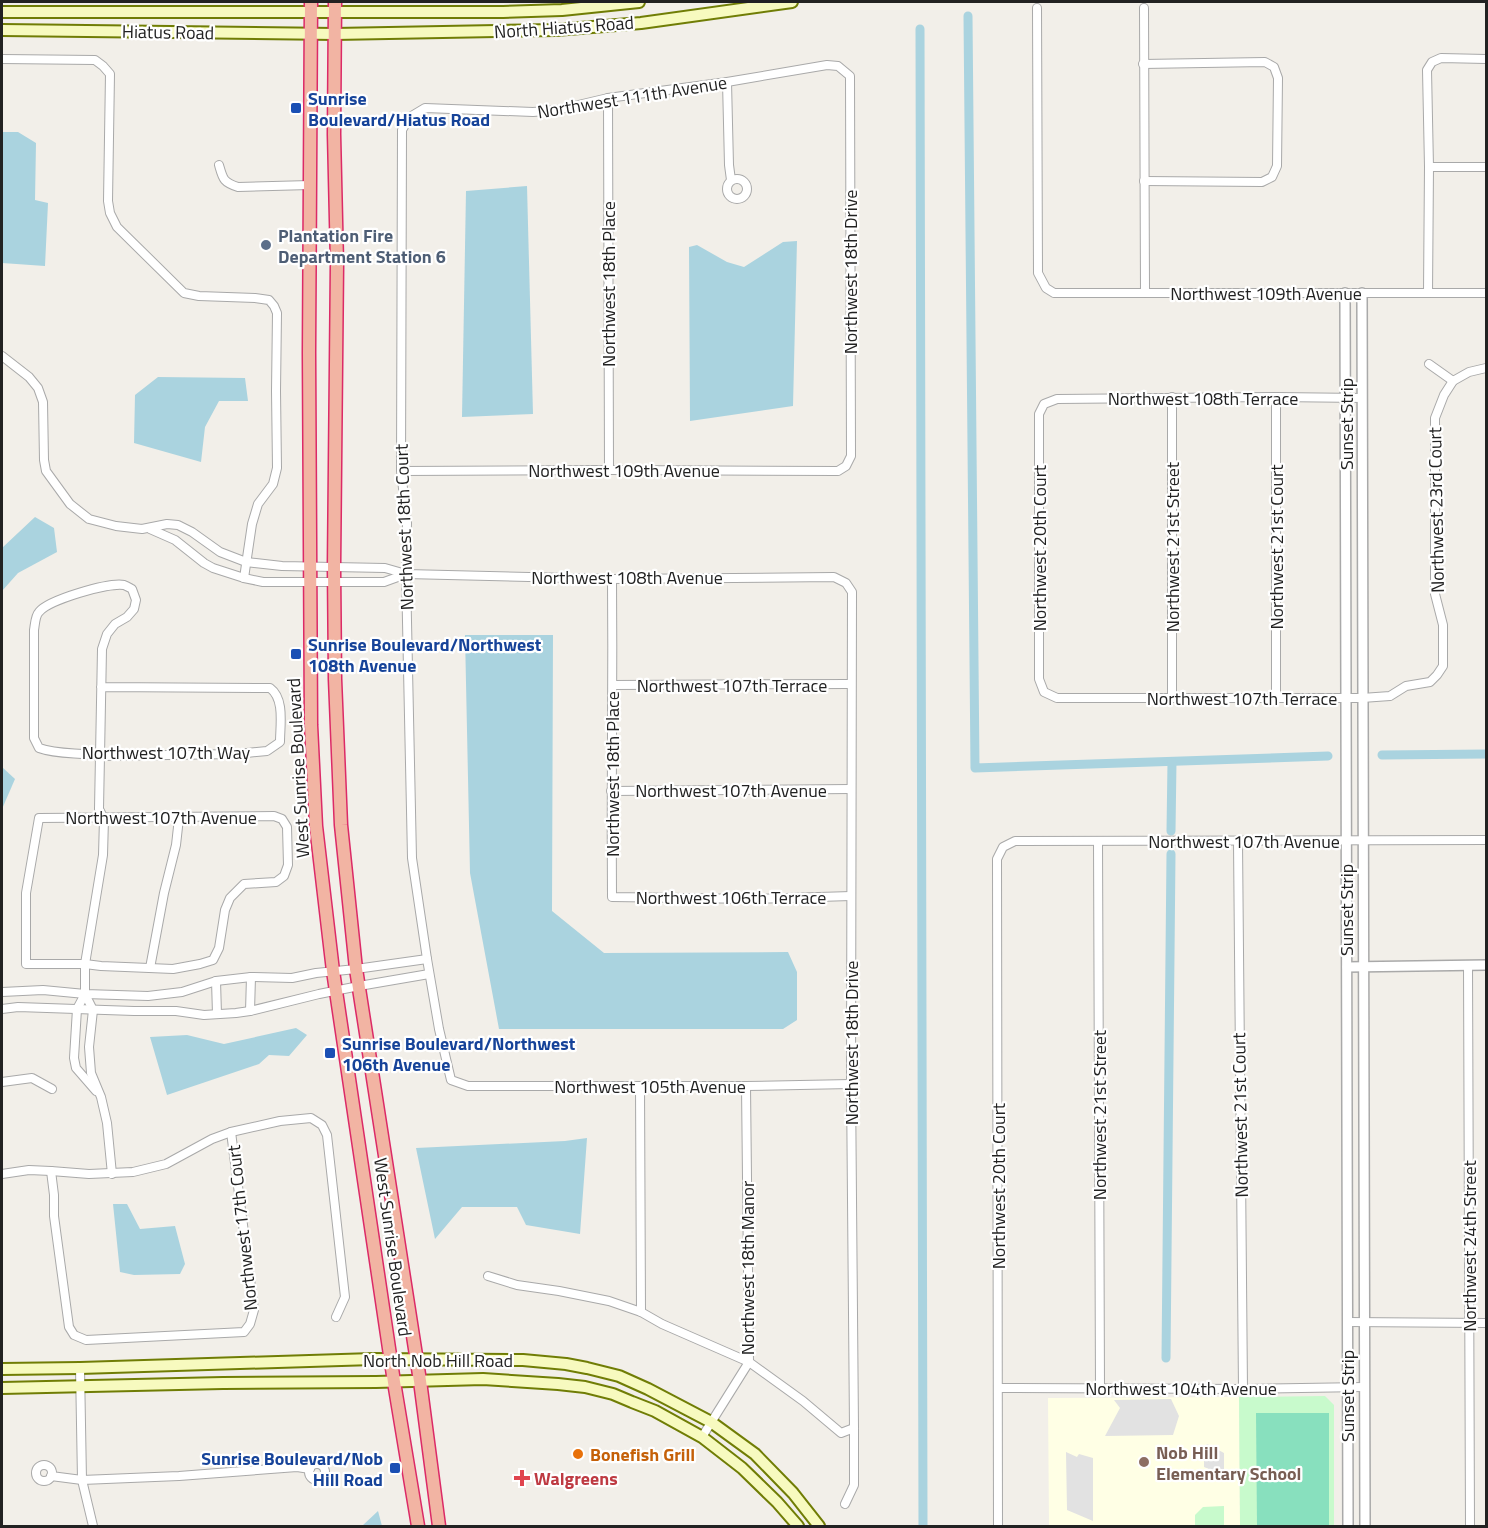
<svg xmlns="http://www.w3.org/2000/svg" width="1488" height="1528" font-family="'Titillium Web',sans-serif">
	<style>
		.education { fill: #ffffe5 }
		.park { fill: #c8facc }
		.pitch { fill: #88e0be }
		.parking { fill: #e2e2e2 }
		.water { fill: #aad3df }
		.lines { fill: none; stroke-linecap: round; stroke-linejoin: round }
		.canal { stroke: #aad3df; stroke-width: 9 }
		.minor-casing { stroke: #a9a9a9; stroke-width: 10 }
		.tertiary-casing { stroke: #a9a9a9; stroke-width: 12 }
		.secondary-casing { stroke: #707d05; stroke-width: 14 }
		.trunk-casing { stroke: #dc2a67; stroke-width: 15 }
		.minor { stroke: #fff; stroke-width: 8 }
		.tertiary { stroke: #fff; stroke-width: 9 }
		.secondary { stroke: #f7fabf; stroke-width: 10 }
		.trunk { stroke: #f2b4a3; stroke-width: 12 }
		.transit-dot { fill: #1a4fb4; stroke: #fff; stroke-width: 2 }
		.service-dot { fill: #5c6f8a; stroke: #fff; stroke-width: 2 }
		.food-dot { fill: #e8710a; stroke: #fff; stroke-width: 2 }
		.education-dot { fill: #8d6e63; stroke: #fff; stroke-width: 2 }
		.health-dot { fill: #e0444e; stroke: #fff; stroke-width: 2 }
		.labels { text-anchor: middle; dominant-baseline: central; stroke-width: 4.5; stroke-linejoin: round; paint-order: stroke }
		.street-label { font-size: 18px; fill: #222; stroke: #fff }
		.transit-label { font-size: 18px; font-weight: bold; fill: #164399; stroke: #fff; text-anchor: start }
		.service-label { font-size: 18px; font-weight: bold; fill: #4e5e75; stroke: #fff; text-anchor: start }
		.education-label { font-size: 18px; font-weight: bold; fill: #785e54; stroke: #fff; text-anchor: start }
		.food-label { font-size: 18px; font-weight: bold; fill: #c56008; stroke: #fff; text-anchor: start }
		.health-label { font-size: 18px; font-weight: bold; fill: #be3a42; stroke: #fff; text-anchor: start }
	</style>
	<rect width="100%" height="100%" fill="#f2efe9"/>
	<!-- education -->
	<polygon class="education" points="1239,1397 1240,1526 1049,1526 1048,1398"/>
	<!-- park -->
	<g class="park">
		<polygon points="1325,1396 1334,1405 1334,1526 1240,1526 1239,1397"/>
		<polygon points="1224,1506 1224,1526 1195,1526 1195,1515 1203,1507"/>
	</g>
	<!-- pitch -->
	<polygon class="pitch" points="1256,1413 1329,1413 1329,1526 1257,1526"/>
	<!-- parking -->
	<g class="parking">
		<polygon points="1171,1399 1179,1416 1173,1435 1105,1436 1120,1408 1114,1400"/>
		<polygon points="1207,1444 1224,1453 1224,1475 1204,1467 1204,1449"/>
		<polygon points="1066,1452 1077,1457 1079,1454 1093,1458 1093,1521 1067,1510"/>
	</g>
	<!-- water -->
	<g class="water">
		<polygon points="2,132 18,132 36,143 35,200 48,203 45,266 2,263"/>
		<polygon points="527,186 533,414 462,417 466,191"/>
		<polygon points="797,241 793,406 690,421 689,247 697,245 727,262 744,267 783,242"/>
		<polygon points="158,377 245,378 248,401 219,401 205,427 201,462 134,443 135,395"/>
		<polygon points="35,517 54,528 57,552 18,573 2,591 2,548"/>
		<polygon points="465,635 553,635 552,911 604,953 788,952 797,972 797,1020 783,1029 499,1029 470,873"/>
		<polygon points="2,767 15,779 2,809"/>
		<polygon points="296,1028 307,1035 289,1056 269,1055 259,1064 167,1095 150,1037 187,1035 224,1044"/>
		<polygon points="587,1138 580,1234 526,1225 517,1207 462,1207 435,1239 416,1148 565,1141"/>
		<polygon points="113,1204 127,1204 140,1229 175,1226 185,1264 180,1274 134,1275 120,1272"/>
		<polygon points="378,1511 382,1526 362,1526"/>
	</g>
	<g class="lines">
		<!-- canal -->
		<g class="canal">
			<polyline points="968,16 975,768 1328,756"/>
			<polyline points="920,29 923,1526"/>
			<polyline points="1382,755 1486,754"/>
			<polyline points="1171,831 1172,762"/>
			<polyline points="1166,1358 1171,854"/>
		</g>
		<defs>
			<g id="minor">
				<polyline points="1037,8 1038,273 1046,288 1054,293 1486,293"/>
				<polyline points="1144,8 1145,293"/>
				<polyline points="2,59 95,60 103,66 110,74 108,201 110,213 117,227 184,293 199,296 255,298 269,300 274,306 277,313 276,391 277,468 273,484 258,504 252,524 244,578"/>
				<polyline points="1143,64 1265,62 1274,67 1278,78 1277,166 1272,177 1262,182 1144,181"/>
				<polyline points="727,82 729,165 731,180"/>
				<polyline points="608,98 609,470"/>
				<path d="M219 165C223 179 223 182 238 187L310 185"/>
				<polyline points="1429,167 1486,167"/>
				<circle cx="737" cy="189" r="10"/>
				<polyline points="1428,293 1429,167 1427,70 1432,62 1441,58 1486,59"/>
				<polyline points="2,356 29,377 38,388 43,402 44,460 46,471 70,504 89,519 116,526 142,529 167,524 178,525 192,532 220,552 246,562 282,566 385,568 406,574 612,579 834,577 846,583 852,592 851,1084 854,1428 854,1485 845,1504"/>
				<polyline points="1429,364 1453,381 1469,372 1486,368"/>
				<polyline points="1172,397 1172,697"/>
				<polyline points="1362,398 1276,397 1057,399 1044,404 1039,414 1039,679 1044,692 1057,698 1362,698 1390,696 1406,686 1430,682 1437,675 1443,666 1443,625 1435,594 1435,418 1444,395 1453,381"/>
				<polyline points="401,471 609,470 838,471 846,466 851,456 850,76 838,66 827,65 727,82 608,98 557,110 533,112 425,108 410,117 402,130 401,471 407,523 406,574 412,858 427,959 439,1029 451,1080 468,1086 746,1086 851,1084"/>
				<polyline points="150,529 175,540 204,563 213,568 244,578 263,582 384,582 406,574"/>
				<path d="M612 579C613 685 611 791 612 897L755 899 851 896"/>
				<polyline points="613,685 851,684"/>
				<path d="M101 687 270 688C285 699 280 725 280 742L267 751 237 754 100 756C79 752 58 755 39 748L34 738V630C35 625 35 616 39 612 48 600 109 582 124 585 127 586 130 588 132 589L136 600 134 609 127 617 115 624 107 634 102 649 99 809 104 819 103 855 85 964V994L93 1010 89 1047 91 1073 101 1097 107 1123 112 1174"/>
				<polyline points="1276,697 1276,397"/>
				<polyline points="611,791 851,789"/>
				<polygon points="274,816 282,819 287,827 288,865 284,876 276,882 244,884 230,898 225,910 219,948 213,960 200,964 173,969 101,966 85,964 26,964 26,893 39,818"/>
				<polyline points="1098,841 1100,1388"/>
				<polyline points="1238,842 1243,1389"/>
				<polyline points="1468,965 1470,1526"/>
				<polyline points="150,968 164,893 176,845 179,818"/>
				<polyline points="216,981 217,1014"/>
				<polyline points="2,992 43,990 85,994 148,996 182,992 216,981 251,977 292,978 316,973 356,969 427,959"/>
				<polyline points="85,994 77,1009 74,1058 76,1068 96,1091"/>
				<polyline points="2,1009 18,1007 134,1011 176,1011 204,1015 236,1013 250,1011 319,994 359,986 429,974"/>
				<polyline points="250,1011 251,977"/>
				<polyline points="2,1082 32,1078 52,1089"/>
				<polyline points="640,1086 641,1312"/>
				<polyline points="51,1171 54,1195 54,1216 69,1327 74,1335 86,1340 244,1332 250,1324 254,1310 231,1132"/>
				<polyline points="2,1174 29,1170 51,1171 89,1174 133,1172 166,1164 212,1139 231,1132 280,1121 311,1118 322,1125 327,1135 345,1297 336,1317"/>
				<polyline points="488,1276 517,1285 559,1291 609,1301 641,1312 662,1324 749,1362 803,1401 841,1433 854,1428"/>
				<polyline points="1347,1322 1486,1323"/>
				<polyline points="80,1368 82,1480 93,1526"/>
				<polyline points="998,1388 1244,1389 1364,1387"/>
				<polyline points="702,1437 749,1362 746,1086"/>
				<circle cx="317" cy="1472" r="8"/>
				<circle cx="44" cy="1473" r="8"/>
				<polyline points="51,1476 82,1480 179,1476 297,1467 310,1469"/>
				<polyline points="998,1526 997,859 1003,847 1015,841 1486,840"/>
			</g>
			<g id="tertiary">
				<polyline points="1345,293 1348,1526"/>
				<polyline points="1362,293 1365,1526"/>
				<polyline points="1347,967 1486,965"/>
			</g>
			<g id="secondary">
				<polyline points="2,12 503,12 562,10 639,2"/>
				<polyline points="2,30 335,34 556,30 641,23 792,2"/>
				<polyline points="2,1369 80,1368 373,1359 523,1360 566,1364 587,1368 619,1376 648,1389 711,1422 755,1454 793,1493 819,1526"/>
				<polyline points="2,1388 223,1383 376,1382 483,1379 558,1384 585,1387 613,1394 632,1402 655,1411 702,1437 742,1468 777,1502 798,1526"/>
			</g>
			<g id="trunk">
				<polyline points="311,2 309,353 311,725 316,826 333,971 394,1382 418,1526"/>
				<polyline points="335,2 334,134 337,263 334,567 335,679 341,825 356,969 420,1381 439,1526"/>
			</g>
		</defs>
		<!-- minor casing -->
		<use href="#minor" class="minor-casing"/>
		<!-- tertiary casing -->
		<use href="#tertiary" class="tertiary-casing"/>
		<!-- secondary casing -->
		<use href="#secondary" class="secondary-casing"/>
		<!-- trunk casing -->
		<use href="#trunk" class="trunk-casing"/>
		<!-- minor -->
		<use href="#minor" class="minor"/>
		<!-- tertiary -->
		<use href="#tertiary" class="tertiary"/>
		<!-- secondary -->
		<use href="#secondary" class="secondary"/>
		<!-- trunk -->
		<use href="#trunk" class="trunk"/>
	</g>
	<!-- markers -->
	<g class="transit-dot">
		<rect x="290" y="102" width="12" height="12" rx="3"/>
		<rect x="290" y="648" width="12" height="12" rx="3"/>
		<rect x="324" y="1047" width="12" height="12" rx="3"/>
		<rect x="389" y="1462" width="12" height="12" rx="3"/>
	</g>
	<circle class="service-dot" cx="266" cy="245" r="6"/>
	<circle class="food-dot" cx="578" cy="1454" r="6"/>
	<circle class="education-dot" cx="1144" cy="1462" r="6"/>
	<path class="health-dot" d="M519 1469h6v6h6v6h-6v6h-6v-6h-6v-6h6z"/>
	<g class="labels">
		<!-- street labels -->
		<g class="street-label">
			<text transform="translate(564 27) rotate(-4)">North Hiatus Road</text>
			<text transform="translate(168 32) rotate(1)">Hiatus Road</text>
			<text transform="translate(632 97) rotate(-9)">Northwest 111th Avenue</text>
			<text transform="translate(850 272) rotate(-90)">Northwest 18th Drive</text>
			<text transform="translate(608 284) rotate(-90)">Northwest 18th Place</text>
			<text x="1266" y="293">Northwest 109th Avenue</text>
			<text x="1203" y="398">Northwest 108th Terrace</text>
			<text transform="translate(1346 424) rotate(-90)">Sunset Strip</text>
			<text x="624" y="470">Northwest 109th Avenue</text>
			<text transform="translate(1436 510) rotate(-91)">Northwest 23rd Court</text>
			<text transform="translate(404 527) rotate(-92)">Northwest 18th Court</text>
			<text transform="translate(1172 547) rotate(-90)">Northwest 21st Street</text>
			<text transform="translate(1276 547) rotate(-90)">Northwest 21st Court</text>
			<text transform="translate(1039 548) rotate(-90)">Northwest 20th Court</text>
			<text x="627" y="577">Northwest 108th Avenue</text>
			<text x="732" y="685">Northwest 107th Terrace</text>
			<text x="1242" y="698">Northwest 107th Terrace</text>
			<text x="166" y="752">Northwest 107th Way</text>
			<text transform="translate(298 768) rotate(-93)">West Sunrise Boulevard</text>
			<text transform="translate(612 774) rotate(-90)">Northwest 18th Place</text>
			<text x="731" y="790">Northwest 107th Avenue</text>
			<text x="161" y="817">Northwest 107th Avenue</text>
			<text x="1244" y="841">Northwest 107th Avenue</text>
			<text x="731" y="897">Northwest 106th Terrace</text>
			<text transform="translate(1346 910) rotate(-90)">Sunset Strip</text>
			<text transform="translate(851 1043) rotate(-90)">Northwest 18th Drive</text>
			<text x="650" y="1086">Northwest 105th Avenue</text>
			<text transform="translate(1099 1115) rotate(-90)">Northwest 21st Street</text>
			<text transform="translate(1240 1115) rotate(-91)">Northwest 21st Court</text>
			<text transform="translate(998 1186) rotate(-90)">Northwest 20th Court</text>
			<text transform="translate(242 1228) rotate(-96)">Northwest 17th Court</text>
			<text transform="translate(1469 1246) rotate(-90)">Northwest 24th Street</text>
			<text transform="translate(393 1247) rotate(82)">West Sunrise Boulevard</text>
			<text transform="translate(747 1268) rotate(-90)">Northwest 18th Manor</text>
			<text x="438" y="1360">North Nob Hill Road</text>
			<text x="1181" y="1388">Northwest 104th Avenue</text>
			<text transform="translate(1347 1396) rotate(-90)">Sunset Strip</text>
		</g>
		<!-- transit labels -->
		<g class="transit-label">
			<text x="308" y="98">Sunrise<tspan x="308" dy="21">Boulevard/Hiatus Road</tspan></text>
			<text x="308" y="644">Sunrise Boulevard/Northwest<tspan x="308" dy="21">108th Avenue</tspan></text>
			<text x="342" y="1043">Sunrise Boulevard/Northwest<tspan x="342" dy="21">106th Avenue</tspan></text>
			<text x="383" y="1458" text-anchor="end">Sunrise Boulevard/Nob<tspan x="383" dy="21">Hill Road</tspan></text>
		</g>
		<!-- service labels -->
		<g class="service-label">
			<text x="278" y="235">Plantation Fire<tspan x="278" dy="21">Department Station 6</tspan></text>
		</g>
		<!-- education labels -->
		<g class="education-label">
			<text x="1156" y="1452">Nob Hill<tspan x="1156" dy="21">Elementary School</tspan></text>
		</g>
		<!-- food labels -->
		<g class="food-label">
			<text x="590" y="1454">Bonefish Grill</text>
		</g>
		<!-- health labels -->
		<g class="health-label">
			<text x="534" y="1478">Walgreens</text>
		</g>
	</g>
	<!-- border -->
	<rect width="1488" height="1528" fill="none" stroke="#222222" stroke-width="6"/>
</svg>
